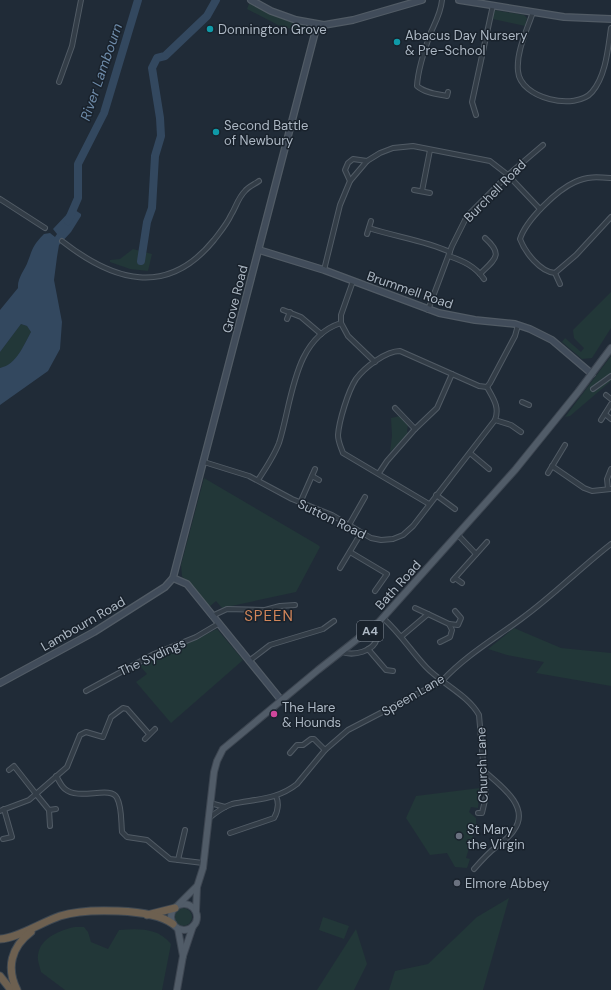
<svg xmlns="http://www.w3.org/2000/svg" width="611" height="990" font-family="'DM Sans',sans-serif">
	<style>
		.green { fill: #223738 }
		.water { fill: #33485f }
		.lines { fill: none; stroke-linecap: round; stroke-linejoin: round }
		.river { stroke: #33485f; stroke-width: 8 }
		.street-casing { stroke: #515b65; stroke-width: 6 }
		.secondary-casing { stroke: #515b65; stroke-width: 8 }
		.primary-casing { stroke: #3d4651; stroke-width: 8 }
		.highway-casing { stroke: #3e4852; stroke-width: 9 }
		.street { stroke: #333d47; stroke-width: 4 }
		.secondary { stroke: #414c5a; stroke-width: 5.5 }
		.primary { stroke: #515c68; stroke-width: 6 }
		.highway { stroke: #6d6050; stroke-width: 7 }
		.culture-dot { fill: #0f9aa8; stroke: #19222c; stroke-width: 1.5 }
		.hotel-dot { fill: #d1479c; stroke: #19222c; stroke-width: 1.5 }
		.worship-dot { fill: #6b7280; stroke: #19222c; stroke-width: 1.5 }
		.labels { text-anchor: middle; dominant-baseline: central; stroke-width: 3; stroke-linejoin: round; paint-order: stroke }
		.shield { fill: #19222c; stroke: #818b96; stroke-width: 1 }
		.shield-label { font-size: 12px; font-weight: bold; fill: #adb8c4 }
		.poi-label { font-size: 13px; fill: #adb8c4; stroke: #19222c; text-anchor: start }
		.street-label { font-size: 13px; fill: #adb8c4; stroke: #19222c }
		.water-label { font-size: 14px; font-style: italic; fill: #6e8ba9; stroke: #19222c }
		.quarter-label { font-size: 15px; letter-spacing: 1px; fill: #d2865a; stroke: #19222c }
	</style>
	<rect width="100%" height="100%" fill="#202b37"/>
	<!-- green -->
	<g class="green">
		<polygon points="252,3 278,16 309,27 311,30 308,34 278,25 247,9 249,4"/>
		<polygon points="494,10 524,15 527,18 525,26 493,19"/>
		<polygon points="133,249 152,254 148,271 130,269 110,262 110,260 120,259"/>
		<polygon points="611,292 611,328 592,358 582,359 562,342 565,338 581,352 584,348 574,338 573,330"/>
		<path d="M21 324 27 326 31 332C23 346 17 365 0 368V352Z"/>
		<polygon points="611,356 611,381 570,416 565,417"/>
		<polygon points="400,416 408,424 407,432 409,434 390,452 392,436 391,418"/>
		<polygon points="204,478 318,545 320,547 296,592 222,608 216,601 208,608 182,576 181,565"/>
		<polygon points="514,628 561,648 611,653 611,686 536,673 544,662 507,655 488,649"/>
		<polygon points="217,629 243,660 171,723 136,682 147,674 140,666"/>
		<polygon points="480,788 478,808 471,807 469,812 476,818 476,826 466,858 470,859 467,868 455,867 447,853 430,855 406,818 416,796"/>
		<polygon points="509,898 483,990 389,990 395,971 428,964 477,917"/>
		<circle cx="183" cy="917" r="9"/>
		<polygon points="323,917 349,926 344,939 319,930"/>
		<path d="M75 927H84L88 932 91 942 108 949 119 930C138 929 157 927 171 944L162 990H65L41 972C40 967 37 960 38 955 40 938 60 930 75 927Z"/>
		<polygon points="356,929 367,964 354,990 317,990"/>
	</g>
	<!-- water -->
	<path class="water" d="M75 210 81 214V216L71 232 59 245 57 257 54 280 62 322 60 349 48 371 0 405V368C17 364 23 346 31 332L27 326 21 324 0 352V310L18 288C17 278 25 270 28 261 33 248 33 245 44 234L50 233 55 237 57 234 53 229 69 212Z"/>
	<g class="lines">
		<!-- river -->
		<g class="river">
			<polyline points="68,221 78,198 78,164 104,113 138,0"/>
			<polyline points="141,261 147,222 152,208 155,156 161,136 160,118 152,68 157,58 165,56 207,16 216,0"/>
		</g>
		<defs>
			<g id="street">
				<path d="M442 0C441 12 436 21 431 32 425 48 418 68 417 86 425 93 437 94 447 96L448 92"/>
				<path d="M533 12C527 30 516 52 518 71 520 99 576 111 592 92 606 76 608 48 611 28"/>
				<polyline points="59,82 72,46 81,0"/>
				<polyline points="476,115 472,102 493,5"/>
				<path d="M611 178C598 177 587 176 575 182 557 190 526 220 520 239 525 252 540 272 555 273L576 255 611 217"/>
				<polyline points="350,181 345,170 348,163 353,159 367,161"/>
				<polyline points="414,190 430,193"/>
				<polyline points="422,191 430,150"/>
				<polyline points="0,199 45,228"/>
				<path d="M369 228C396 237 424 240 450 252"/>
				<polyline points="367,234 371,221"/>
				<path d="M62 241C113 281 167 298 214 240 220 232 227 224 231 215 236 207 238 198 245 191 248 187 255 184 259 181"/>
				<path d="M449 256C463 261 475 266 484 279"/>
				<polyline points="324,270 340,205 350,181 367,161 380,153 393,148 413,146 490,161 508,175 540,209"/>
				<polyline points="555,273 560,284"/>
				<path d="M480 274C495 259 504 255 485 238"/>
				<polyline points="283,310 301,317 321,334"/>
				<polyline points="428,310 452,246 467,216 508,175 543,145"/>
				<polyline points="287,319 290,312"/>
				<polyline points="341,323 348,336 375,362"/>
				<polyline points="487,387 490,383 515,336 518,325"/>
				<polyline points="593,389 611,376"/>
				<polyline points="606,395 611,399"/>
				<polyline points="522,402 529,405"/>
				<polyline points="395,408 415,429"/>
				<polyline points="605,414 611,419"/>
				<polyline points="495,420 511,425 521,432"/>
				<polyline points="601,420 611,404"/>
				<polyline points="470,453 489,469"/>
				<path d="M204 462 249 476 292 499 332 515 371 538 381 540 393 539 403 535 413 526 495 420C500 407 493 398 487 387"/>
				<polyline points="552,466 584,488 592,491 611,489"/>
				<polyline points="379,473 387,461 415,429 437,408 452,374"/>
				<polyline points="548,473 565,445"/>
				<polyline points="312,476 319,480"/>
				<path d="M258 480C266 468 274 456 279 443 292 403 293 338 341 323V315L353 281"/>
				<polyline points="608,489 607,479 611,469"/>
				<polyline points="436,495 455,509"/>
				<polyline points="300,503 315,469"/>
				<path d="M429 504 343 453C341 447 338 442 338 435 339 421 348 391 356 379 365 367 386 351 400 351L479 386 487 387"/>
				<polyline points="349,525 365,497"/>
				<polyline points="458,535 476,554"/>
				<polyline points="350,552 387,574 375,591"/>
				<polyline points="340,568 361,533"/>
				<polyline points="455,578 462,583"/>
				<polyline points="453,580 487,542"/>
				<polyline points="415,608 428,614"/>
				<polyline points="212,616 227,609 265,610 280,606 295,605"/>
				<path d="M383 618C400 633 411 651 426 667 442 684 468 695 479 715L486 796 482 813H478"/>
				<polyline points="449,624 458,625 461,618 455,611"/>
				<polyline points="402,636 428,614 449,624 452,630 450,637 440,642"/>
				<polyline points="368,649 386,670 393,671"/>
				<path d="M342 652C353 656 374 652 377 638 378 634 376 630 376 625"/>
				<polyline points="249,661 270,645 323,629 334,621"/>
				<polyline points="86,691 154,654 196,637 218,624"/>
				<polyline points="145,739 155,729"/>
				<polyline points="290,753 297,745 303,745 311,739 314,739 325,750"/>
				<polyline points="9,770 14,766 36,794 67,767 80,735 86,732 103,737 111,717 123,708 127,709 149,734"/>
				<path d="M56 776C59 780 61 786 65 789 79 801 111 785 117 798 122 807 121 822 122 832L127 837 147 840 170 859 203 863"/>
				<polyline points="210,803 225,807"/>
				<polyline points="49,810 56,809"/>
				<polyline points="0,811 29,800 36,794 49,810 50,826"/>
				<path d="M208 819C215 813 223 807 232 804 255 799 277 800 297 784L325 750 348 730 442 681C465 656 494 639 521 619 553 596 580 568 611 544"/>
				<path d="M230 833 274 818C278 811 279 803 276 796"/>
				<polyline points="3,839 12,837 4,809"/>
				<polyline points="178,860 185,830"/>
				<path d="M474 869C481 861 488 853 496 847 502 842 510 837 514 830 531 807 500 785 484 771"/>
			</g>
			<g id="secondary">
				<polyline points="251,0 271,11 296,20 324,25 353,20 422,0"/>
				<polyline points="459,0 564,17 611,19"/>
				<polyline points="259,250 324,270 439,313 475,320 515,324 530,329 552,340 592,374"/>
				<polyline points="173,578 187,584 281,700"/>
				<polyline points="0,683 94,632 165,587 173,578 317,25"/>
			</g>
			<g id="primary">
				<circle cx="184" cy="917" r="13"/>
				<polyline points="179,904 196,887"/>
				<polyline points="196,911 197,887 203,868 214,772 217,761 223,749 318,670 379,622 515,470 578,392 611,348"/>
				<polyline points="178,929 183,956"/>
				<polyline points="177,990 183,956 193,926"/>
			</g>
			<g id="highway">
				<polyline points="147,915 175,908"/>
				<path d="M0 939C18 938 42 922 60 916 85 908 152 908 173 924"/>
				<polyline points="0,976 11,990"/>
				<path d="M17 990C6 968 11 947 31 932"/>
			</g>
		</defs>
		<!-- street casing -->
		<use href="#street" class="street-casing"/>
		<!-- secondary casing -->
		<use href="#secondary" class="secondary-casing"/>
		<!-- primary casing -->
		<use href="#primary" class="primary-casing"/>
		<!-- highway casing -->
		<use href="#highway" class="highway-casing"/>
		<!-- street -->
		<use href="#street" class="street"/>
		<!-- secondary -->
		<use href="#secondary" class="secondary"/>
		<!-- primary -->
		<use href="#primary" class="primary"/>
		<!-- highway -->
		<use href="#highway" class="highway"/>
	</g>
	<!-- markers -->
	<g class="culture-dot">
		<circle cx="210" cy="29" r="4"/>
		<circle cx="397" cy="42" r="4"/>
		<circle cx="216" cy="132" r="4"/>
	</g>
	<circle class="hotel-dot" cx="274" cy="714" r="4"/>
	<g class="worship-dot">
		<circle cx="459" cy="836" r="4"/>
		<circle cx="457" cy="883" r="4"/>
	</g>
	<g class="labels">
		<!-- shield labels -->
		<rect class="shield" x="357" y="621" width="26" height="20" rx="3"/>
		<g class="shield-label">
			<text x="370" y="631">A4</text>
		</g>
		<!-- poi labels -->
		<g class="poi-label">
			<text x="218" y="29">Donnington Grove</text>
			<text x="405" y="35">Abacus Day Nursery<tspan x="405" dy="15">&amp; Pre-School</tspan></text>
			<text x="224" y="125">Second Battle<tspan x="224" dy="15">of Newbury</tspan></text>
			<text x="282" y="707">The Hare<tspan x="282" dy="15">&amp; Hounds</tspan></text>
			<text x="467" y="829">St Mary<tspan x="467" dy="15">the Virgin</tspan></text>
			<text x="465" y="883">Elmore Abbey</text>
		</g>
		<!-- street labels -->
		<g class="street-label">
			<text transform="translate(495 191) rotate(-45)">Burchell Road</text>
			<text transform="translate(410 290) rotate(19)">Brummell Road</text>
			<text transform="translate(235 299) rotate(-76)">Grove Road</text>
			<text transform="translate(332 519) rotate(26)">Sutton Road</text>
			<text transform="translate(398 585) rotate(-48)">Bath Road</text>
			<text transform="translate(83 624) rotate(-30)">Lambourn Road</text>
			<text transform="translate(152 657) rotate(-25)">The Sydings</text>
			<text transform="translate(413 695) rotate(-30)">Speen Lane</text>
			<text transform="translate(482 765) rotate(-92)">Church Lane</text>
		</g>
		<!-- water labels -->
		<g class="water-label">
			<text transform="translate(101 72) rotate(-71)">River Lambourn</text>
		</g>
		<!-- quarter labels -->
		<g class="quarter-label">
			<text x="269" y="616">SPEEN</text>
		</g>
	</g>
</svg>
